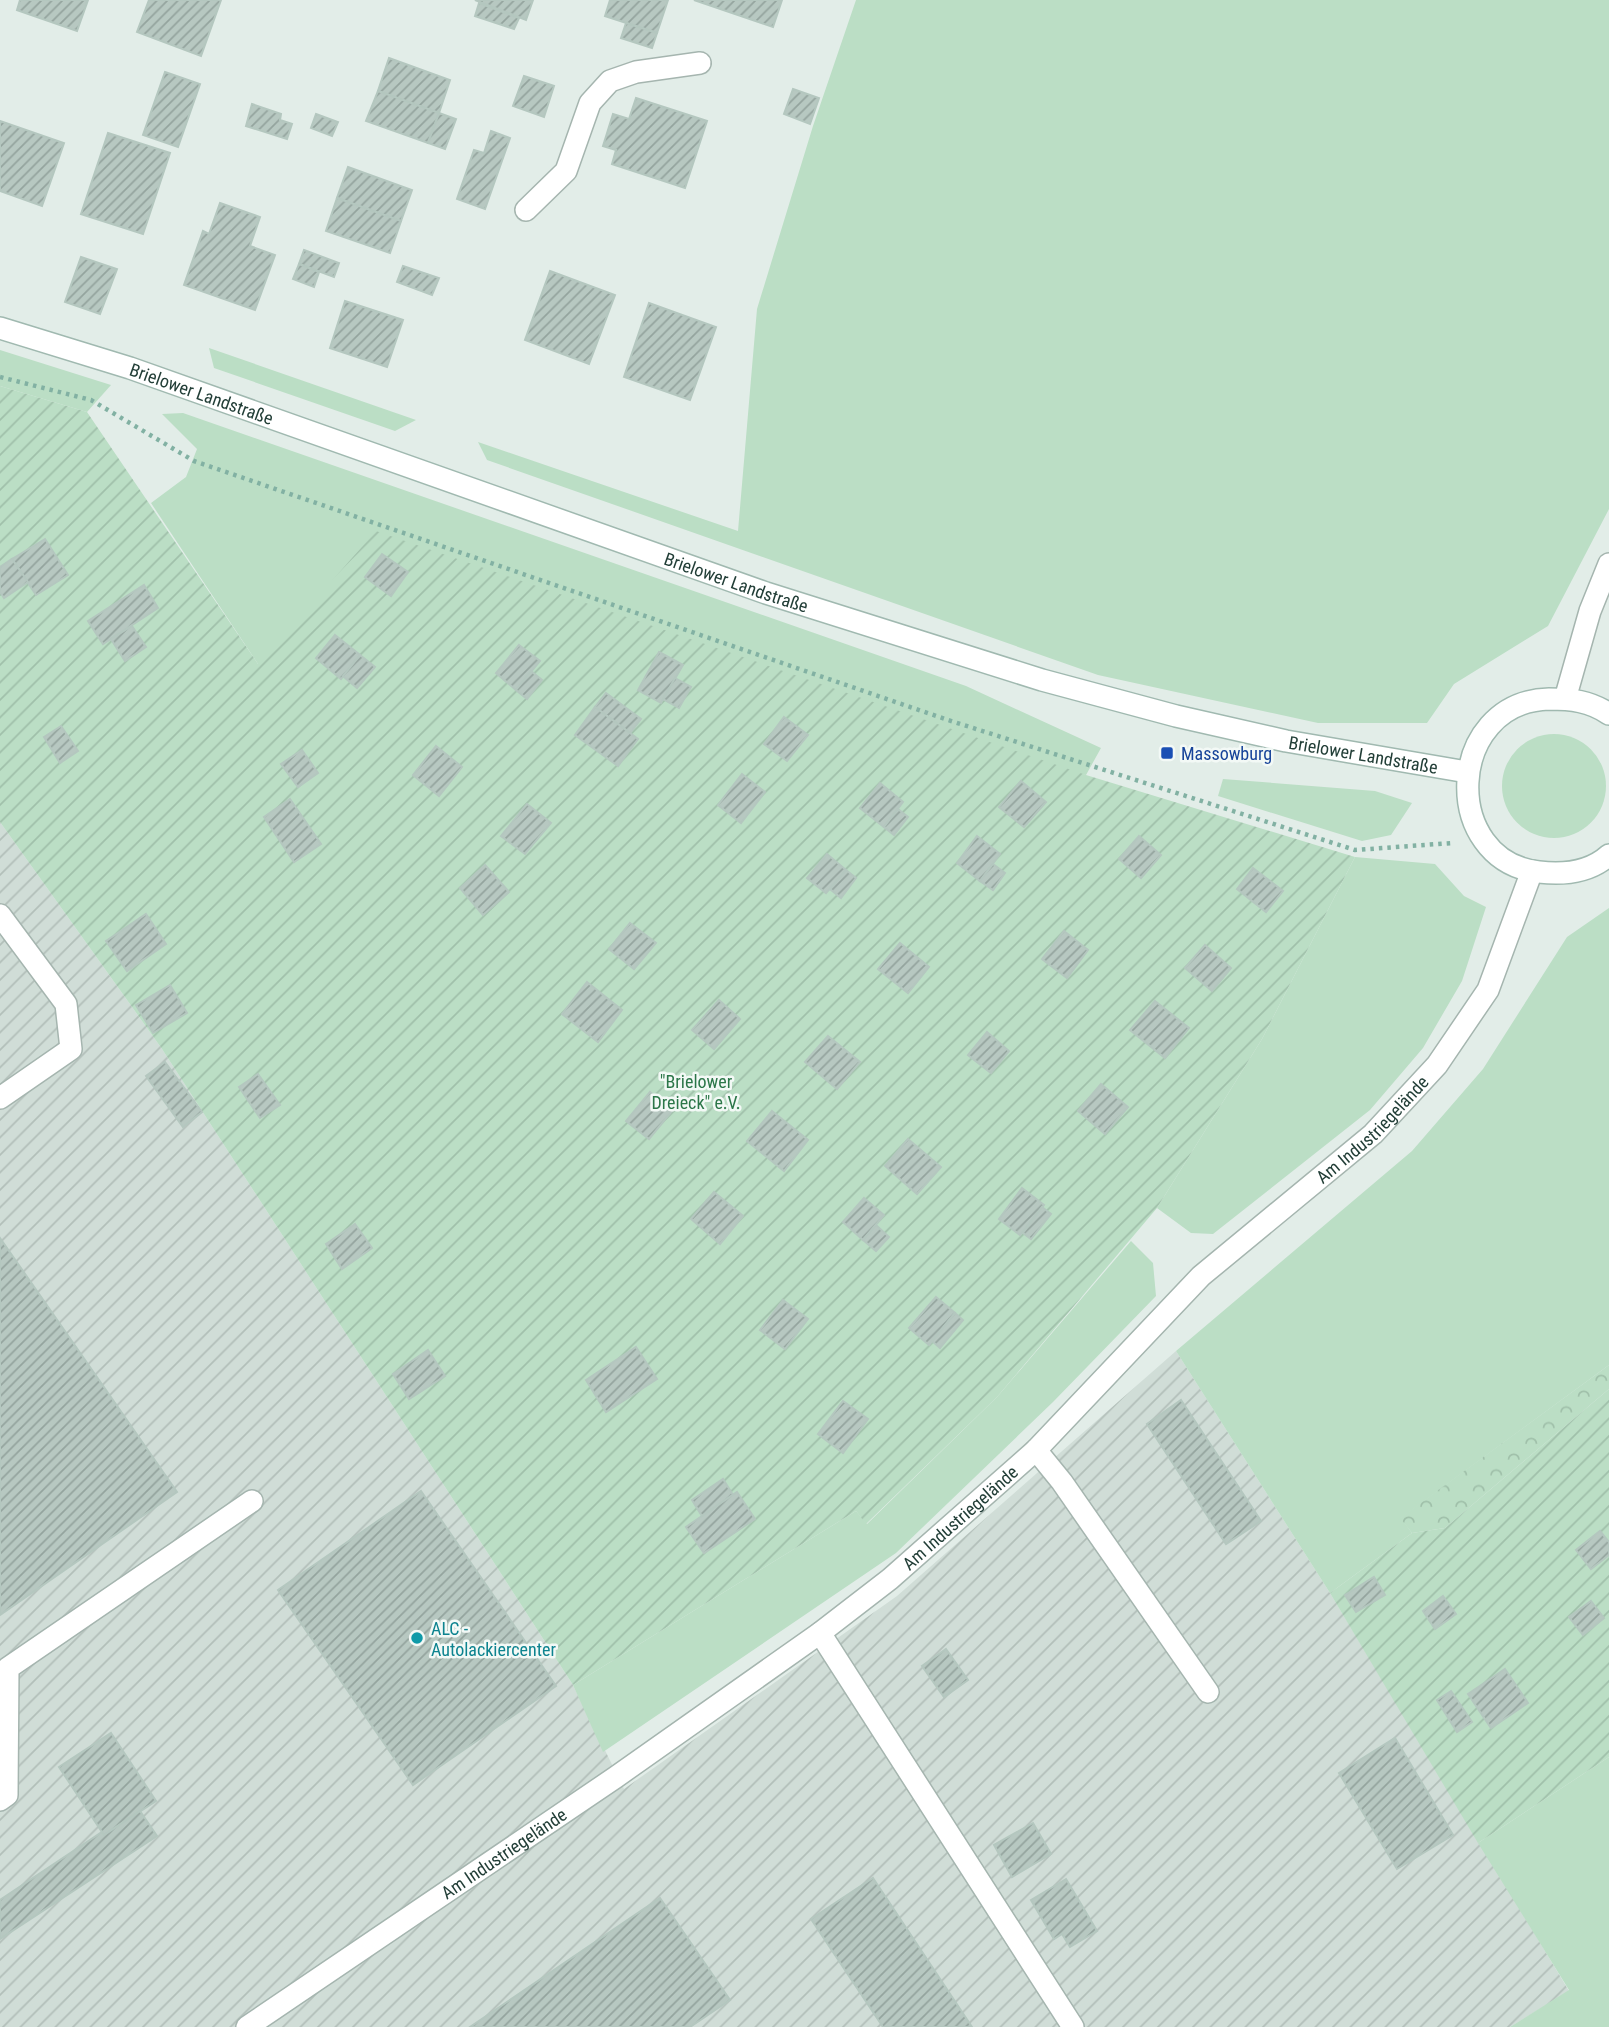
<svg xmlns="http://www.w3.org/2000/svg" width="1609" height="2027" font-family="'Roboto Condensed',sans-serif">
	<style>
		.industrial { fill: url(#industrial-furrows) }
		.grass { fill: #bbdec5 }
		.forest { fill: url(#forest-crowns) }
		.garden { fill: url(#garden-furrows) }
		.building { fill: url(#building-hatch); stroke: #b4c7bf; stroke-width: 2 }
		.lines { fill: none; stroke-linecap: round; stroke-linejoin: round }
		.service-casing { stroke: #a5b5af; stroke-width: 24 }
		.minor-casing { stroke: #a5b5af; stroke-width: 24 }
		.secondary-casing { stroke: #a0b9b0; stroke-width: 24 }
		.path { stroke: #82b1a3; stroke-width: 4.5; stroke-dasharray: 3.5 5; stroke-linecap: butt }
		.service { stroke: #fff; stroke-width: 21 }
		.minor { stroke: #fff; stroke-width: 21 }
		.secondary { stroke: #fff; stroke-width: 21 }
		.transit-dot { fill: #1a4fb4; stroke: #f3f9f6; stroke-width: 2.5 }
		.culture-dot { fill: #0f9aa8; stroke: #f3f9f6; stroke-width: 2.5 }
		.labels { text-anchor: middle; dominant-baseline: central; stroke-width: 5; stroke-linejoin: round; paint-order: stroke }
		.street-label { font-size: 18px; fill: #223e37; stroke: #f3f9f6 }
		.transit-label { font-size: 18px; fill: #164399; stroke: #f3f9f6; text-anchor: start }
		.park-label { font-size: 18px; fill: #2b7648; stroke: #f3f9f6 }
		.culture-label { font-size: 18px; fill: #0d838f; stroke: #f3f9f6; text-anchor: start }
	</style>
	<defs>
		<pattern id="industrial-furrows" width="10" height="10" patternUnits="userSpaceOnUse" patternTransform="scale(1.75)"><rect width="10" height="10" fill="#d0ddd7"/><path d="M-1 1l2-2M0 10L10 0M9 11l2-2" fill="none" stroke="#b2bfb9"/></pattern>
		<pattern id="forest-crowns" width="20" height="18" patternUnits="userSpaceOnUse" patternTransform="scale(1.75)"><rect width="20" height="18" fill="#bbdec5"/><path d="M2 6a3 3 0 1 1 6 0M12 15a3 3 0 1 1 6 0" fill="none" stroke="#a0c0aa"/></pattern>
		<pattern id="garden-furrows" width="10" height="10" patternUnits="userSpaceOnUse" patternTransform="scale(1.75)"><rect width="10" height="10" fill="#bbdec5"/><path d="M-1 1l2-2M0 10L10 0M9 11l2-2" fill="none" stroke="#a0c0aa"/></pattern>
		<pattern id="building-hatch" width="6" height="6" patternUnits="userSpaceOnUse" patternTransform="scale(1.75)"><rect width="6" height="6" fill="#b7c8c1"/><path d="M-1 1l2-2M0 6l6-6M5 7l2-2" fill="none" stroke="#94a49e"/></pattern>
	</defs>
	<rect width="100%" height="100%" fill="#e2ede8"/>
	<!-- industrial -->
	<polygon class="industrial" points="0,822 162,1049 573,1685 624,1789 897,1596 1176,1351 1330,1593 1569,1991 1510,2027 0,2027"/>
	<!-- grass -->
	<g class="grass">
		<polygon points="856,0 1609,0 1609,509 1548,626 1454,684 1427,723 1318,723 1098,675 487,460 478,442 738,531 757,309 813,126"/>
		<polygon points="209,348 416,420 395,431 214,368"/>
		<polygon points="0,350 111,385 87,412 0,386"/>
		<polygon points="183,413 966,686 1101,748 1086,775 258,664 151,503 186,477 197,449 162,414"/>
		<circle cx="1554" cy="786" r="52"/>
		<polygon points="1223,779 1375,791 1412,803 1391,835 1362,841 1218,796"/>
		<polygon points="1355,857 1435,864 1464,896 1486,907 1462,981 1423,1048 1370,1110 1213,1234 1191,1233 1157,1208 1262,1039"/>
		<polygon points="1609,908 1609,1365 1401,1518 1412,1533 1330,1593 1176,1351 1412,1151 1483,1069 1567,937"/>
		<polygon points="1131,1241 1153,1263 1156,1296 1053,1402 896,1553 603,1752 573,1685 856,1511 867,1524 997,1397"/>
		<polygon points="1609,1757 1609,2027 1510,2027 1569,1990 1478,1843"/>
	</g>
	<!-- forest -->
	<polygon class="forest" points="1609,1365 1609,1389 1445,1528 1412,1533 1400,1518"/>
	<!-- garden -->
	<g class="garden">
		<polygon points="0,386 87,412 258,664 376,531 1086,775 1355,857 1262,1039 1157,1208 997,1397 866,1524 856,1511 573,1685 162,1049 0,822"/>
		<polygon points="1609,1389 1609,1757 1478,1843 1330,1593 1412,1533 1445,1528"/>
	</g>
	<!-- building -->
	<g class="building">
		<polygon points="20,0 88,0 77,31 17,10"/>
		<polygon points="149,0 221,0 201,56 137,32"/>
		<polygon points="475,0 533,0 526,20"/>
		<polygon points="610,0 668,0 657,33 605,16"/>
		<polygon points="694,0 782,0 773,27"/>
		<polygon points="479,3 519,18 514,29 475,16"/>
		<polygon points="626,23 657,33 652,48 621,38"/>
		<polygon points="389,58 450,80 439,113 378,91"/>
		<polygon points="165,72 200,84 178,147 143,135"/>
		<polygon points="524,76 554,86 544,117 513,106"/>
		<polygon points="793,89 819,98 810,124 784,114"/>
		<polygon points="378,91 439,113 428,143 366,121"/>
		<polygon points="636,98 707,121 685,188 612,164 616,150 603,146 613,114 629,119"/>
		<polygon points="252,104 281,114 280,120 292,124 287,139 246,126"/>
		<polygon points="439,113 456,119 445,149 428,143"/>
		<polygon points="316,114 338,122 332,136 311,128"/>
		<polygon points="0,121 64,143 42,206 0,191"/>
		<polygon points="491,131 510,138 485,209 457,199 474,150 484,153"/>
		<polygon points="108,133 170,153 143,234 81,214"/>
		<polygon points="348,167 412,190 401,221 337,198"/>
		<polygon points="337,198 401,221 390,253 326,231"/>
		<polygon points="220,203 260,217 250,246 275,255 255,310 184,285 203,231 209,234"/>
		<polygon points="304,250 339,263 334,277 299,264"/>
		<polygon points="81,257 117,269 100,314 65,302"/>
		<polygon points="299,264 319,272 314,287 293,279"/>
		<polygon points="403,266 439,278 432,295 397,282"/>
		<polygon points="550,271 615,295 589,364 525,340"/>
		<polygon points="345,301 403,320 387,367 330,348"/>
		<polygon points="649,303 716,327 690,400 624,377"/>
		<polygon points="45,539 68,575 36,595 12,559"/>
		<polygon points="382,554 408,572 391,596 365,577"/>
		<polygon points="12,559 28,582 4,598 0,592 0,567"/>
		<polygon points="144,585 158,608 103,644 88,621"/>
		<polygon points="132,626 146,647 125,661 111,639"/>
		<polygon points="335,635 360,655 341,679 316,658"/>
		<polygon points="519,645 540,661 516,690 496,673"/>
		<polygon points="659,652 683,665 661,703 638,690"/>
		<polygon points="360,655 375,667 357,688 343,676"/>
		<polygon points="531,671 542,680 527,699 516,690"/>
		<polygon points="675,678 691,687 679,708 663,699"/>
		<polygon points="606,693 641,719 630,733 595,707"/>
		<polygon points="595,707 638,739 618,766 575,735"/>
		<polygon points="784,717 808,735 787,761 764,744"/>
		<polygon points="61,726 78,751 60,763 44,737"/>
		<polygon points="436,746 462,767 439,796 413,775"/>
		<polygon points="302,750 318,773 298,787 281,764"/>
		<polygon points="742,774 765,792 741,823 718,805"/>
		<polygon points="1021,781 1046,802 1024,827 999,807"/>
		<polygon points="880,783 903,802 884,827 860,808"/>
		<polygon points="290,799 321,844 294,862 264,817"/>
		<polygon points="527,804 551,823 525,854 501,836"/>
		<polygon points="898,809 908,817 894,835 884,827"/>
		<polygon points="977,836 1000,854 980,881 957,863"/>
		<polygon points="1139,836 1161,855 1141,878 1119,859"/>
		<polygon points="827,854 846,870 826,893 807,878"/>
		<polygon points="993,864 1005,873 993,890 980,881"/>
		<polygon points="485,865 509,892 483,915 460,888"/>
		<polygon points="1253,868 1283,891 1266,912 1237,889"/>
		<polygon points="846,870 856,878 841,898 830,889"/>
		<polygon points="146,914 166,944 127,971 106,941"/>
		<polygon points="630,923 656,943 634,969 609,949"/>
		<polygon points="1064,931 1088,950 1067,978 1042,959"/>
		<polygon points="900,943 929,967 908,993 878,969"/>
		<polygon points="1205,945 1231,968 1212,991 1185,968"/>
		<polygon points="587,982 622,1010 598,1042 562,1014"/>
		<polygon points="170,985 187,1013 153,1033 136,1005"/>
		<polygon points="719,1000 740,1019 714,1049 692,1030"/>
		<polygon points="1155,1001 1189,1028 1165,1058 1130,1030"/>
		<polygon points="987,1032 1009,1051 991,1073 968,1055"/>
		<polygon points="828,1036 860,1062 837,1089 805,1062"/>
		<polygon points="165,1062 202,1112 183,1127 146,1076"/>
		<polygon points="258,1074 280,1105 260,1118 239,1087"/>
		<polygon points="1101,1084 1128,1107 1105,1134 1078,1111"/>
		<polygon points="650,1092 673,1110 649,1139 626,1121"/>
		<polygon points="772,1111 808,1140 784,1171 747,1141"/>
		<polygon points="908,1139 941,1167 917,1194 885,1166"/>
		<polygon points="1022,1188 1044,1205 1020,1235 999,1219"/>
		<polygon points="714,1192 743,1216 720,1244 691,1219"/>
		<polygon points="864,1198 884,1215 863,1240 843,1222"/>
		<polygon points="1042,1207 1051,1214 1031,1239 1023,1233"/>
		<polygon points="355,1224 372,1248 342,1269 326,1244"/>
		<polygon points="876,1225 889,1237 876,1251 863,1240"/>
		<polygon points="0,1238 177,1492 0,1615"/>
		<polygon points="936,1297 955,1313 929,1345 909,1328"/>
		<polygon points="783,1300 808,1319 785,1349 760,1330"/>
		<polygon points="955,1313 963,1320 940,1348 932,1341"/>
		<polygon points="636,1347 657,1379 606,1412 586,1380"/>
		<polygon points="428,1350 445,1376 409,1399 393,1374"/>
		<polygon points="1181,1400 1261,1521 1226,1544 1147,1424"/>
		<polygon points="843,1401 868,1419 843,1453 818,1434"/>
		<polygon points="723,1479 733,1495 702,1516 692,1500"/>
		<polygon points="421,1491 556,1686 413,1785 278,1590"/>
		<polygon points="737,1492 755,1519 704,1553 686,1527"/>
		<polygon points="1600,1531 1609,1542 1609,1555 1591,1569 1576,1550"/>
		<polygon points="1374,1577 1385,1595 1356,1612 1345,1595"/>
		<polygon points="1443,1596 1456,1614 1435,1629 1423,1611"/>
		<polygon points="1591,1601 1604,1618 1583,1635 1569,1617"/>
		<polygon points="946,1649 968,1680 944,1697 922,1666"/>
		<polygon points="1505,1669 1528,1703 1491,1728 1468,1694"/>
		<polygon points="1451,1691 1472,1722 1457,1732 1437,1700"/>
		<polygon points="111,1733 156,1801 104,1835 59,1767"/>
		<polygon points="1395,1738 1453,1835 1397,1869 1339,1773"/>
		<polygon points="140,1811 157,1836 0,1939 0,1900 102,1832 104,1835"/>
		<polygon points="1033,1823 1051,1854 1012,1877 994,1845"/>
		<polygon points="873,1878 972,2027 883,2027 811,1919"/>
		<polygon points="1066,1879 1097,1931 1070,1947 1062,1934 1054,1939 1031,1900"/>
		<polygon points="660,1898 730,2000 690,2027 470,2027"/>
	</g>
	<g class="lines">
		<defs>
			<g id="service">
				<polyline points="526,210 566,171 590,103 610,81 636,72 700,63"/>
				<polyline points="0,915 66,1004 71,1049 0,1098"/>
				<polyline points="1036,1450 1062,1482 1208,1692"/>
				<polyline points="820,1633 1073,2027"/>
				<polyline points="0,1800 7,1795 8,1668 252,1501"/>
			</g>
			<g id="minor">
				<polyline points="1565,699 1590,611 1609,564"/>
				<path id="s1" d="M247 2027 616 1777 820 1633 890 1579 1036 1450 1201 1276 1373 1134 1437 1065 1488 990 1532 871"/>
			</g>
			<g id="secondary">
				<path id="s2" d="M0 328 130 368 766 593 1042 680 1176 716 1286 741 1467 772"/>
				<path d="M1609 714C1590 701 1571 699 1549 699 1445 702 1440 861 1539 872 1564 875 1589 873 1609 855"/>
			</g>
		</defs>
		<!-- service casing -->
		<use href="#service" class="service-casing"/>
		<!-- minor casing -->
		<use href="#minor" class="minor-casing"/>
		<!-- secondary casing -->
		<use href="#secondary" class="secondary-casing"/>
		<!-- path -->
		<polyline class="path" points="0,377 91,400 194,461 948,720 1355,850 1452,843"/>
		<!-- service -->
		<use href="#service" class="service"/>
		<!-- minor -->
		<use href="#minor" class="minor"/>
		<!-- secondary -->
		<use href="#secondary" class="secondary"/>
	</g>
	<!-- markers -->
	<rect class="transit-dot" x="1160" y="746" width="14" height="14" rx="3.5"/>
	<circle class="culture-dot" cx="417" cy="1638" r="7"/>
	<g class="labels">
		<!-- street labels -->
		<g class="street-label">
			<text stroke="none"><textPath href="#s2" startOffset="212">Brielower Landstraße</textPath></text>
			<text stroke="none"><textPath href="#s2" startOffset="779">Brielower Landstraße</textPath></text>
			<text stroke="none"><textPath href="#s2" startOffset="1430">Brielower Landstraße</textPath></text>
			<text stroke="none"><textPath href="#s1" startOffset="1444">Am Industriegelände</textPath></text>
			<text stroke="none"><textPath href="#s1" startOffset="877">Am Industriegelände</textPath></text>
			<text stroke="none"><textPath href="#s1" startOffset="310">Am Industriegelände</textPath></text>
		</g>
		<!-- transit labels -->
		<g class="transit-label">
			<text x="1181" y="753">Massowburg</text>
		</g>
		<!-- park labels -->
		<g class="park-label">
			<text x="696" y="1081">"Brielower<tspan x="696" dy="21">Dreieck" e.V.</tspan></text>
		</g>
		<!-- culture labels -->
		<g class="culture-label">
			<text x="431" y="1628">ALC -<tspan x="431" dy="21">Autolackiercenter</tspan></text>
		</g>
	</g>
</svg>
